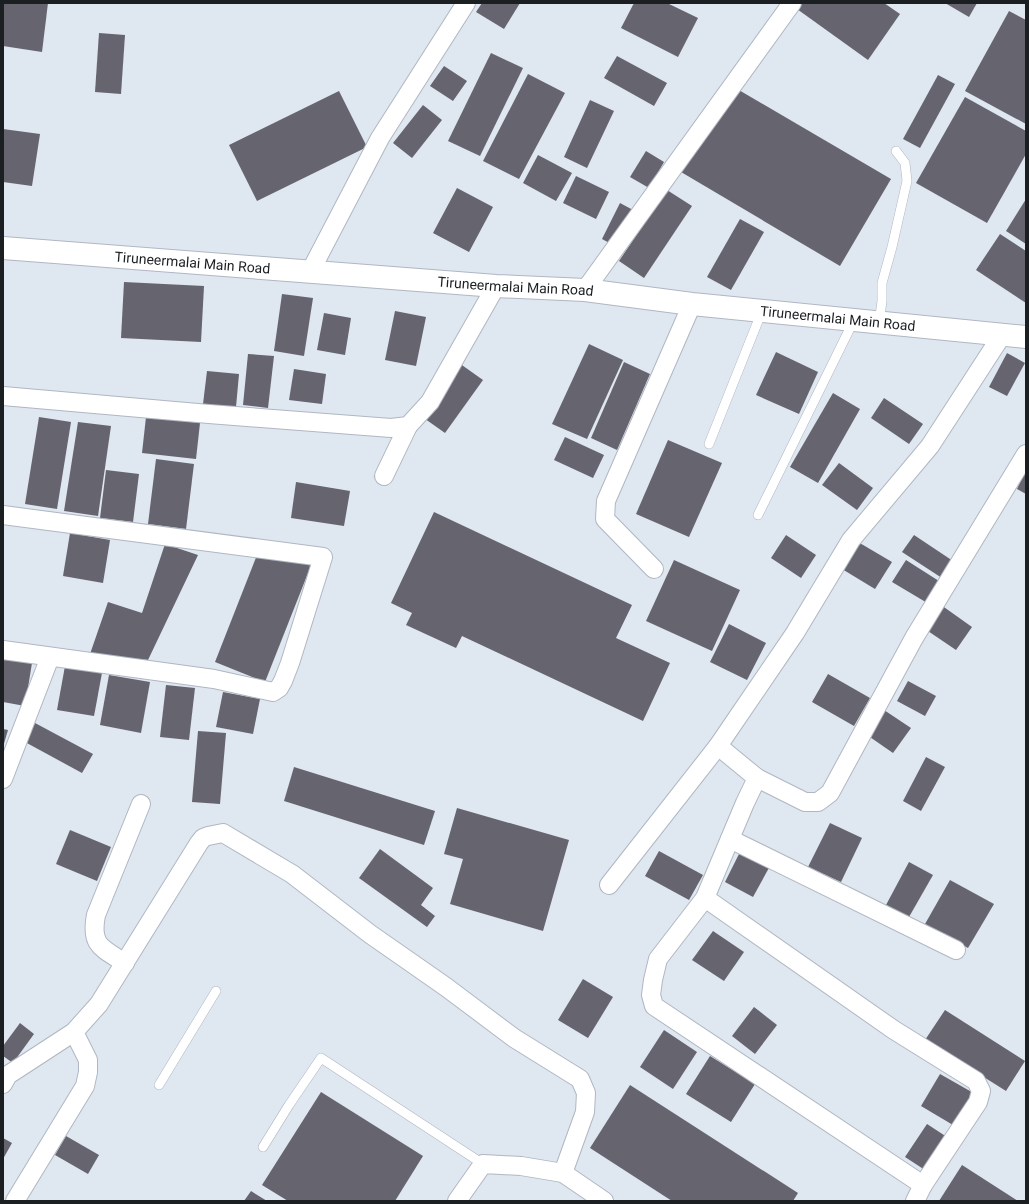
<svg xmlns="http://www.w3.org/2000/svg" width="1029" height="1204" font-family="Roboto,sans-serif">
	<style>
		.building { fill: #66646e }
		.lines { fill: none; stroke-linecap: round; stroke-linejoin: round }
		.service-casing { stroke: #b0b7c2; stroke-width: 10 }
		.minor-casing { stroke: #b0b7c2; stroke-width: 20 }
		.secondary-casing { stroke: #b0b7c2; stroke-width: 24 }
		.service { stroke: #fff; stroke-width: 9 }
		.minor { stroke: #fff; stroke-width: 18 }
		.secondary { stroke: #fff; stroke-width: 22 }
		.labels { text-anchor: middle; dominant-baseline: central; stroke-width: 4; stroke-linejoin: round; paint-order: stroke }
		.street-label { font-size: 14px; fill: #1c1f22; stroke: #dfe7f1 }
	</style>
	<rect width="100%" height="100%" fill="#dfe7f1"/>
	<!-- building -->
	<g class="building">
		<polygon points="3,3 48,3 42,52 3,46"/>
		<polygon points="482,3 520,3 504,29 476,12"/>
		<polygon points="634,3 667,3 698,18 678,57 621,28"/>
		<polygon points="801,3 884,3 900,14 868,60 797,9"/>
		<polygon points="945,3 977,3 969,17"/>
		<polygon points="1009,11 1026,20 1026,124 965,91"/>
		<polygon points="99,33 125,35 121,94 95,92"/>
		<polygon points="491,53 523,68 480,156 448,141"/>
		<polygon points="617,56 667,83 654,106 604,78"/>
		<polygon points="444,66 467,81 453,101 430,86"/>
		<polygon points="528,74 565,93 519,179 483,161"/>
		<polygon points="938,75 955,84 920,148 903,139"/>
		<polygon points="732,86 891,179 840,266 681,172"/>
		<polygon points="339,91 367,147 257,201 229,145"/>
		<polygon points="965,97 1026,131 1026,154 987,223 916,183"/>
		<polygon points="590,100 614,111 587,168 564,157"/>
		<polygon points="423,105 442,120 412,158 393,143"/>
		<polygon points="3,129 40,134 32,186 3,182"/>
		<polygon points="646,151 664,162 649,188 630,177"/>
		<polygon points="538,155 572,173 556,201 523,183"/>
		<polygon points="576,176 609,192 596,219 563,203"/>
		<polygon points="457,188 493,207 469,252 433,233"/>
		<polygon points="667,190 692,206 644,278 619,261"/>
		<polygon points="1026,199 1026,244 1006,231"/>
		<polygon points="620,203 633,210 615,246 602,239"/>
		<polygon points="740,219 764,232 731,290 707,277"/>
		<polygon points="1000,234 1026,251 1026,303 976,270"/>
		<polygon points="124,282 204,286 201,342 121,338"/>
		<polygon points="282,294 313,298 304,356 274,351"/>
		<polygon points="395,311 426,317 416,366 385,360"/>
		<polygon points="324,313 351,318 345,355 317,350"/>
		<polygon points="589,344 623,360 587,439 552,424"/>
		<polygon points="776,352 818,372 799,414 756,395"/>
		<polygon points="1007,353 1025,363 1007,396 989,387"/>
		<polygon points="248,354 274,356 268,408 243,405"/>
		<polygon points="624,362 650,374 617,450 591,438"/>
		<polygon points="459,363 483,380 445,433 421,416"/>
		<polygon points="294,369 326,374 322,404 289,400"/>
		<polygon points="207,371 239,374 236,407 203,404"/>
		<polygon points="833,393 860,409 818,483 790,467"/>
		<polygon points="884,398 923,424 909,444 871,418"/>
		<polygon points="39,417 71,422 57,509 25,504"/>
		<polygon points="146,417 200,423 196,459 142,453"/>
		<polygon points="78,422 111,426 98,516 64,511"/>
		<polygon points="565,437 604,455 593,478 554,460"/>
		<polygon points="668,440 722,463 689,537 636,514"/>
		<polygon points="156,459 194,464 186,529 148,524"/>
		<polygon points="839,463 873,488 857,510 822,485"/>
		<polygon points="106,470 139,474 133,522 100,518"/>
		<polygon points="1024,474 1026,475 1026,494 1017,489"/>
		<polygon points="296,482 350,491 344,526 291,518"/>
		<polygon points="434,512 632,605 616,638 670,663 643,721 462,636 456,648 406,625 412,613 391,603"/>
		<polygon points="70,533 110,540 103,583 63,576"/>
		<polygon points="786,535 816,555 801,578 771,558"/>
		<polygon points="914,535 956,563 945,580 902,552"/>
		<polygon points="858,542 892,562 875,589 842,569"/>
		<polygon points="165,544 198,555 148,660 90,654 108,602 142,613"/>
		<polygon points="257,555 312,563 265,682 215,662"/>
		<polygon points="674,560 740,590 712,651 646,621"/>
		<polygon points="906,560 942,583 929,604 892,582"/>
		<polygon points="941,605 972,627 956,650 925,629"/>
		<polygon points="729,624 766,643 747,680 710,662"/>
		<polygon points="3,658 32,663 25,706 3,702"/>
		<polygon points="65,666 102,673 94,716 57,710"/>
		<polygon points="828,674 870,698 854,726 812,702"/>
		<polygon points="109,675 150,682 141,733 100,725"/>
		<polygon points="908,681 936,696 925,716 897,701"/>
		<polygon points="166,685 195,688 189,740 160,737"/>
		<polygon points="223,692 260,699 253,734 216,727"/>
		<polygon points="884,710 911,728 893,753 867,735"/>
		<polygon points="35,723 93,754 82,773 25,742"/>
		<polygon points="3,729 8,730 3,747"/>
		<polygon points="198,731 226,733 220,804 192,802"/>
		<polygon points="926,757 945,767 921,811 903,801"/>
		<polygon points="294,767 435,811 424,845 284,801"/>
		<polygon points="457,808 569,840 543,931 450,904 463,859 444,854"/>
		<polygon points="830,823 862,838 841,882 808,867"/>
		<polygon points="70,830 111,847 97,881 56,864"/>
		<polygon points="380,849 433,888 421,905 435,916 427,927 359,878"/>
		<polygon points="741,850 770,866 753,897 725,882"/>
		<polygon points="659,851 703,875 689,900 645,876"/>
		<polygon points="909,862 933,875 909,917 886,905"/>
		<polygon points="950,880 994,904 968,948 925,924"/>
		<polygon points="713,931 744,952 724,981 692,960"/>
		<polygon points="583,979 613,997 588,1038 558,1020"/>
		<polygon points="754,1007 777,1025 755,1054 732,1036"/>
		<polygon points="945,1010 1025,1061 1006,1091 925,1040"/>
		<polygon points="20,1023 34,1034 13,1063 3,1056 3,1046"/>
		<polygon points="664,1030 697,1052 673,1089 640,1067"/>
		<polygon points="710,1056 755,1084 731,1122 686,1094"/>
		<polygon points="940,1074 977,1095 958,1128 921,1106"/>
		<polygon points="630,1085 798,1193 793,1201 672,1201 590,1148"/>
		<polygon points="321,1092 423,1156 395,1201 288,1201 262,1185"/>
		<polygon points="927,1124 950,1139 928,1172 905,1157"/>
		<polygon points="66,1136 99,1155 88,1174 55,1155"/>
		<polygon points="3,1138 12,1143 3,1159"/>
		<polygon points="962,1165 1018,1201 939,1201"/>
		<polygon points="251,1191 267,1201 244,1201"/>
	</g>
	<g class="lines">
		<defs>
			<g id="service">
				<polyline points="879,323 882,301 882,283 892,247 907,181 905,163 896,151"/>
				<polyline points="709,444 762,311"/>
				<polyline points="758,515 854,320"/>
				<polyline points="159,1085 216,991"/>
				<polyline points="263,1147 289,1105 321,1058 483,1164"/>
			</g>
			<g id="minor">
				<polyline points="310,272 380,138 466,3"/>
				<polyline points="585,290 792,3"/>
				<polyline points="3,396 209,414 391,428 408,426 430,402 496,286"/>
				<polyline points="384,476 408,426"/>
				<polyline points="3,515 323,557 290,663 283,681 279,688 273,692 214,679 3,650"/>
				<polyline points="654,569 605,519 606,501 692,304"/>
				<polyline points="757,778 805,802 818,802 830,793 914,638 1026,454"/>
				<polyline points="3,779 50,657"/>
				<polyline points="730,839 956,950"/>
				<polyline points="609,885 718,746"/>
				<polyline points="705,898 658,959 653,980 651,995 654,1006 923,1185"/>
				<path d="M125 963C102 948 90 946 96 915L141 804"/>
				<polyline points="3,1084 8,1075 74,1032 99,1004 199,843 203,838 208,836 223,833 292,874 370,934 446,987 514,1038 580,1079 586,1093 585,1112 563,1173 604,1201"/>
				<polyline points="15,1201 85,1086 88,1072 88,1060 74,1032"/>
				<polyline points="457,1201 483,1164 521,1166 563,1173"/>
				<polyline points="915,1201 923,1185 978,1102 981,1091 976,1081 894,1030 705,898 745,803 757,778 718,746 795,633 851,540 930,446 1002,335"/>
			</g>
			<g id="secondary">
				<path id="s1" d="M3 248 496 286 585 290 692 304 1026 337"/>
			</g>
		</defs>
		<!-- service casing -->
		<use href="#service" class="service-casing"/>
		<!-- minor casing -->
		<use href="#minor" class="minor-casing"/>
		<!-- secondary casing -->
		<use href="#secondary" class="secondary-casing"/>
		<!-- service -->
		<use href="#service" class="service"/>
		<!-- minor -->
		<use href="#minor" class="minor"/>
		<!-- secondary -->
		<use href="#secondary" class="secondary"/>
	</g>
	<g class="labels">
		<!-- street labels -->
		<g class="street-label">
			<text stroke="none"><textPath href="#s1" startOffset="190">Tiruneermalai Main Road</textPath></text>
			<text stroke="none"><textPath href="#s1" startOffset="514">Tiruneermalai Main Road</textPath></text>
			<text stroke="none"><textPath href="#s1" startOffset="838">Tiruneermalai Main Road</textPath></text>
		</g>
	</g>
	<!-- border -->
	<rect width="1029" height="1204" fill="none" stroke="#1c1f22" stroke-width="8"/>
</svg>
